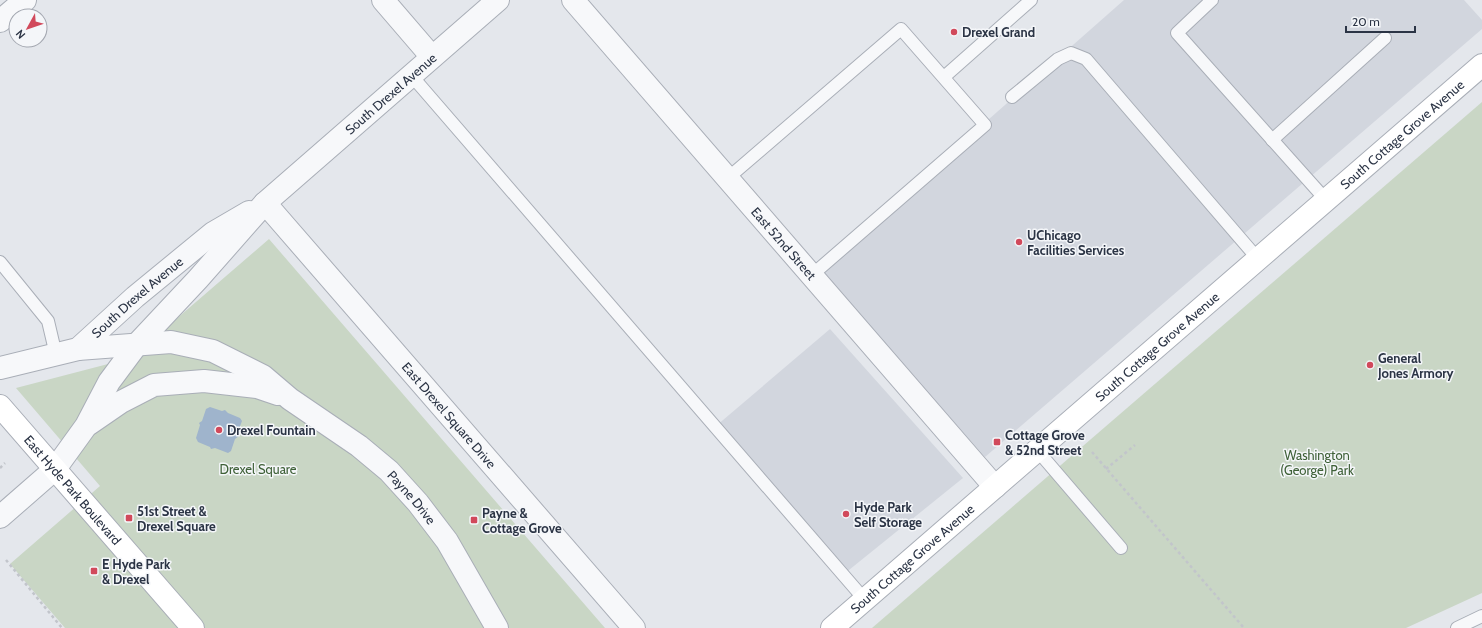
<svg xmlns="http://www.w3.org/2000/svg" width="1482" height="628" font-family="Cabin,sans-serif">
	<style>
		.built { fill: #d2d6de }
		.green { fill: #c9d6c5 }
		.water { fill: #9fb4cc }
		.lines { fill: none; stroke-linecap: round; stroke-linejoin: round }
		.service-casing { stroke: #a9aeb7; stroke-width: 14 }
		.minor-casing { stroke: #a9aeb7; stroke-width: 24 }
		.tertiary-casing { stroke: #a9aeb7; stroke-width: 24 }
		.secondary-casing { stroke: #a9aeb7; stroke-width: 24 }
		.path { stroke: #c2c5cb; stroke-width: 2.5; stroke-dasharray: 3 3; stroke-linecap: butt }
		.service { stroke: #f7f8fa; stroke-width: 12 }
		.minor { stroke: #f7f8fa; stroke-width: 22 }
		.tertiary { stroke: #f7f8fa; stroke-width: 22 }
		.secondary { stroke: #fff; stroke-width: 22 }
		.poi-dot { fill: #d1495b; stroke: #f4f6f9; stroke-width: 1.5 }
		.labels { text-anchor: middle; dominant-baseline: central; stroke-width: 3; stroke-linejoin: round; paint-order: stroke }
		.poi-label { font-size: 13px; font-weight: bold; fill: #2b3445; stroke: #f4f6f9; text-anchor: start }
		.street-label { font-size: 13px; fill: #2b3445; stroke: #f4f6f9 }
		.park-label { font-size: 13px; fill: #3f6138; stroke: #f4f6f9 }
	</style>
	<rect width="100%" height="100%" fill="#e4e7ec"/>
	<!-- built -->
	<g class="built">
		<polygon points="1124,0 1464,0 1482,20 1482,29 985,457 819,269"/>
		<polygon points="830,329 963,478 844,574 716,426"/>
	</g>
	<!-- green -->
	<g class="green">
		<polygon points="1482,102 1482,593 1406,628 872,628"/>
		<polygon points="269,239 605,628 65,628 10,564 100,486 16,388 131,358"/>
	</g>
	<!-- water -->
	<polygon class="water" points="210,407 222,411 225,410 228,413 240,418 242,421 237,434 239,436 235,439 231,451 228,453 215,448 211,449 210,447 198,442 196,438 200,425 199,423 202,421 206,409"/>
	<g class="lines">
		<defs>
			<g id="service">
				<polyline points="1212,0 1177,33 1326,200"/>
				<polyline points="411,75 865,600"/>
				<polyline points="944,77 1031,0"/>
				<polyline points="1012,97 1058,59 1071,53 1086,59 1258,259"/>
				<polyline points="1272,140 1385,38"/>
				<polyline points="728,178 901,29 985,125 812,275"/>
				<polyline points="0,262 48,321 56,355"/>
				<polyline points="1037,450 1121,548"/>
				<polyline points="1457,628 1482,616"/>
			</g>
			<g id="minor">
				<polyline points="383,0 432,57"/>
				<path id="s1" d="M573 0 995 487"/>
				<polyline points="0,21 25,0"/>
				<path id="s2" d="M265 203 634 628"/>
				<path id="s3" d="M78 349 171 342 213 351 263 376 290 399 359 446 389 471 418 503 447 541 497 628"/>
				<path id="s4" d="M0 368 78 349 135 297 213 233 249 212"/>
				<polyline points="89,424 121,402 154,385 204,381 257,387 278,394"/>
				<path id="s5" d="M55 469 86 426 109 382 138 343 198 279 265 203 498 0"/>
			</g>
			<polyline id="tertiary" points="0,517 55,469"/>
			<g id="secondary">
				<path id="s6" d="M0 406 193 628"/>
				<path id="s7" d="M832 628 1482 65"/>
			</g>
		</defs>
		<!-- service casing -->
		<use href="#service" class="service-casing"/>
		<!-- minor casing -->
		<use href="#minor" class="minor-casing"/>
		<!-- tertiary casing -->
		<use href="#tertiary" class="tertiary-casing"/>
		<!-- secondary casing -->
		<use href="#secondary" class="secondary-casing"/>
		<!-- path -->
		<g class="path">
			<polyline points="1092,452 1244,628"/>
			<polyline points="0,468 5,463"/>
			<polyline points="1106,469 1135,445"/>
			<polyline points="6,560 62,628"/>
		</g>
		<!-- service -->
		<use href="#service" class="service"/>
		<!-- minor -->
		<use href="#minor" class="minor"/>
		<!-- tertiary -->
		<use href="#tertiary" class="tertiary"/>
		<!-- secondary -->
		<use href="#secondary" class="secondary"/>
	</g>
	<!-- markers -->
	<g class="poi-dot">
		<circle cx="954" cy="32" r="4"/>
		<circle cx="1019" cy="242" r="4"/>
		<circle cx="1370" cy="365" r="4"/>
		<circle cx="219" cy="430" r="4"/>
		<rect x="993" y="438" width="8" height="8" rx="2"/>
		<circle cx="846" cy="514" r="4"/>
		<rect x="125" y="514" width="8" height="8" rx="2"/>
		<rect x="470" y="516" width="8" height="8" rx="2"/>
		<rect x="90" y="567" width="8" height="8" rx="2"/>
	</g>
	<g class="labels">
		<!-- poi labels -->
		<g class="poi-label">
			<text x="962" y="32">Drexel Grand</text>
			<text x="1027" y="235">UChicago<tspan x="1027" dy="15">Facilities Services</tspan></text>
			<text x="1378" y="358">General<tspan x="1378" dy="15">Jones Armory</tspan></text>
			<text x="227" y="430">Drexel Fountain</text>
			<text x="1005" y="435">Cottage Grove<tspan x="1005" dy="15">&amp; 52nd Street</tspan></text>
			<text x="854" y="507">Hyde Park<tspan x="854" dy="15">Self Storage</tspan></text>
			<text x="137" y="511">51st Street &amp;<tspan x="137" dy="15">Drexel Square</tspan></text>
			<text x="482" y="513">Payne &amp;<tspan x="482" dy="15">Cottage Grove</tspan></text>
			<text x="102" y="564">E Hyde Park<tspan x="102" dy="15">&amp; Drexel</tspan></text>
		</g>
		<!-- street labels -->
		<g class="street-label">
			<text stroke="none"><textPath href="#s5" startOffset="507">South Drexel Avenue</textPath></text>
			<text stroke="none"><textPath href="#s7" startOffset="754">South Cottage Grove Avenue</textPath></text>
			<text stroke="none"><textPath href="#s1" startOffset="322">East 52nd Street</textPath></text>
			<text stroke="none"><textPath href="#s4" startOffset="159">South Drexel Avenue</textPath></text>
			<text stroke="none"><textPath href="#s7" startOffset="430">South Cottage Grove Avenue</textPath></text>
			<text stroke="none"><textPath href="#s2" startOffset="281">East Drexel Square Drive</textPath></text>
			<text stroke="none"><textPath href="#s6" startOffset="111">East Hyde Park Boulevard</textPath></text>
			<text stroke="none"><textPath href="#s3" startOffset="385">Payne Drive</textPath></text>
			<text stroke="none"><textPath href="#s7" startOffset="106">South Cottage Grove Avenue</textPath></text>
		</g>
		<!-- park labels -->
		<g class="park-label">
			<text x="1317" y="455">Washington<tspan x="1317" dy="15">(George) Park</tspan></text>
			<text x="258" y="469">Drexel Square</text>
		</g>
	</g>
	<!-- north arrow -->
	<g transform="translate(28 28) rotate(230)"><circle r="19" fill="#f4f6f9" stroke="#a4a8b1"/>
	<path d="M0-3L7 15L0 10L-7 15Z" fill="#d1495b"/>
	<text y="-6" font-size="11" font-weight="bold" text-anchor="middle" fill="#2b3445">N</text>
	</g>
	<!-- scale -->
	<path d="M1346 26v6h69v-6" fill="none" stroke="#2b3445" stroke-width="2"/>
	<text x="1352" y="26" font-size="12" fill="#2b3445" stroke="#f4f6f9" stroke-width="3" paint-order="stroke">20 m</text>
</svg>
